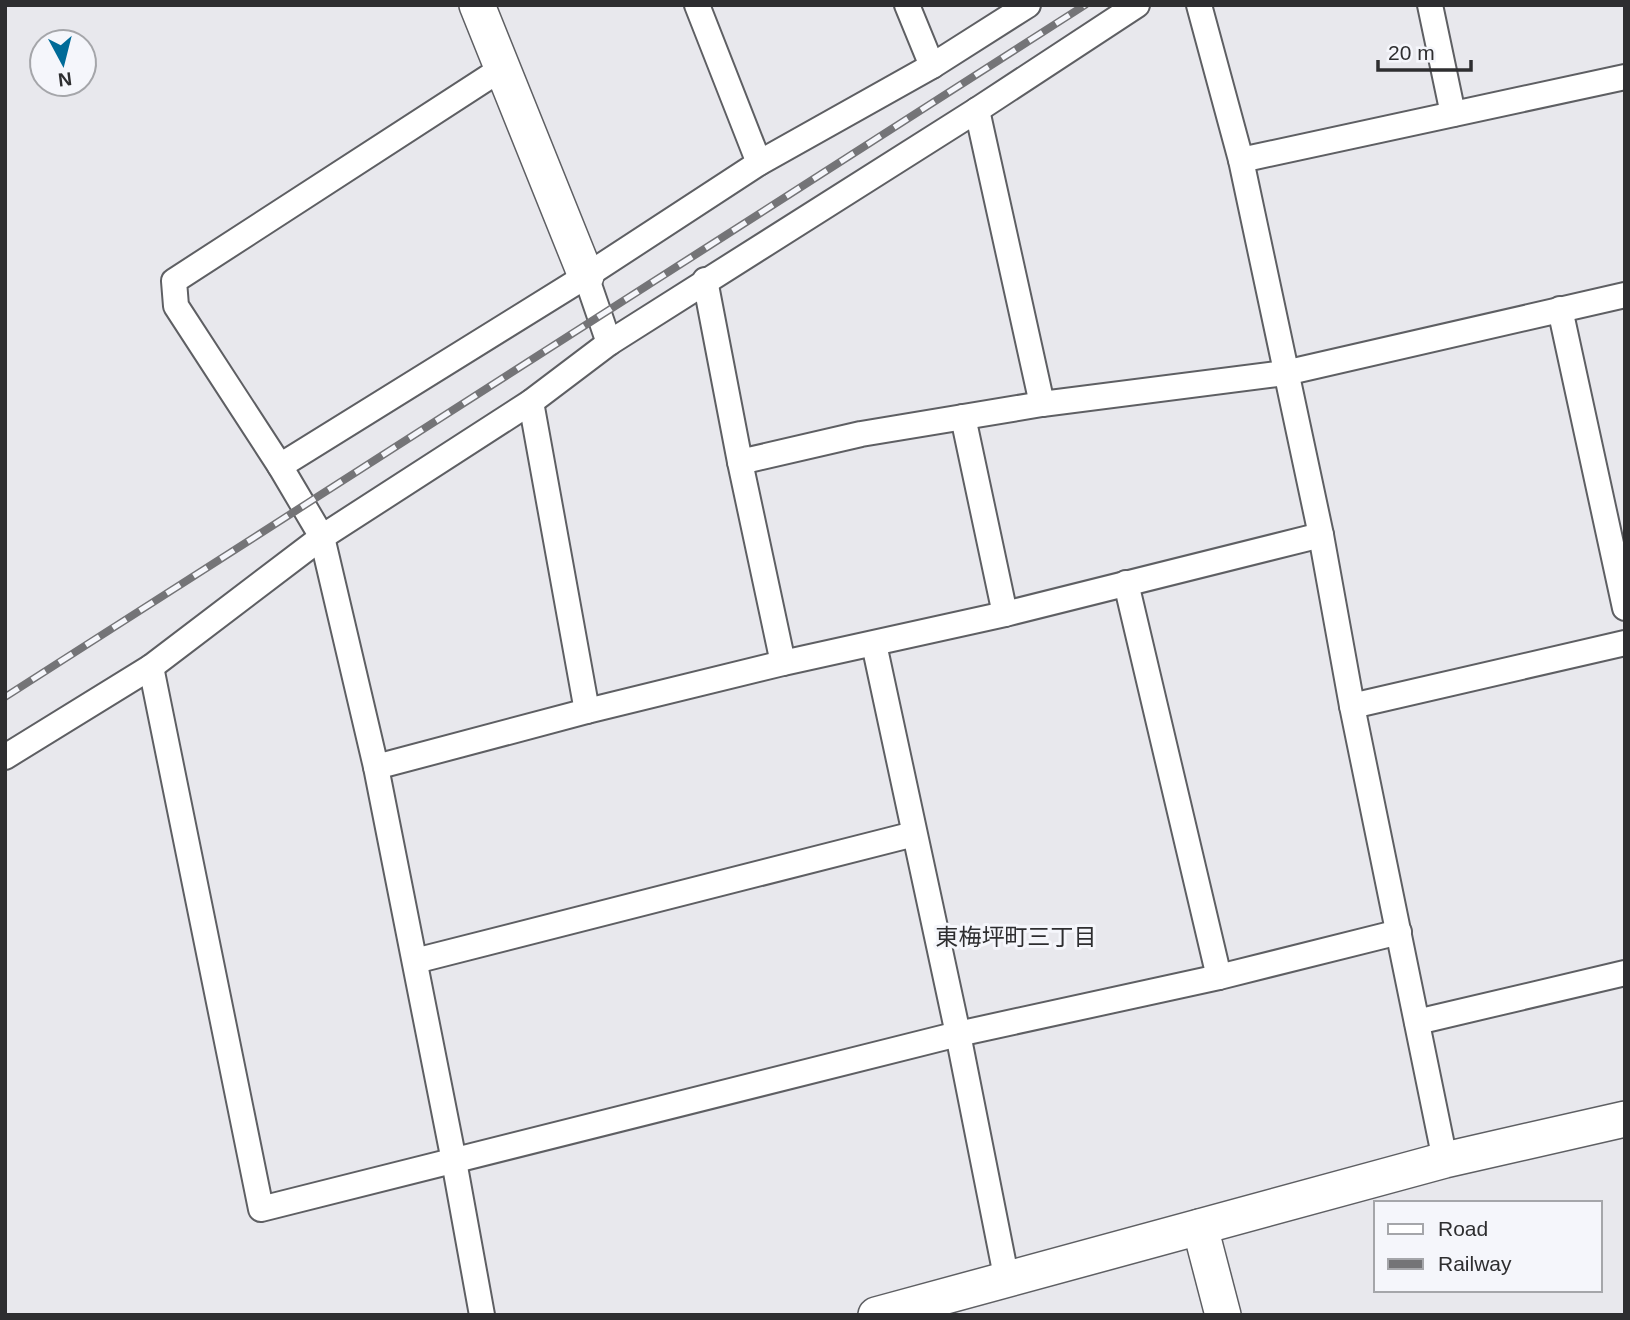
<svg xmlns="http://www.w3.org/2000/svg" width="1630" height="1320" font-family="Arial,'Noto Sans JP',sans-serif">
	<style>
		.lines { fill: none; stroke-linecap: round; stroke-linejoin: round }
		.street-casing { stroke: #5e5f63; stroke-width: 28 }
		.secondary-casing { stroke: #5e5f63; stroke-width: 38 }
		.street { stroke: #fff; stroke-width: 24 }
		.secondary { stroke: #fff; stroke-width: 35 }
		.rail-casing { stroke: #747477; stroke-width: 8 }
		.rail { stroke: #f5f6fb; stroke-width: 5; stroke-dasharray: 16; stroke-linecap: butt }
		.labels { text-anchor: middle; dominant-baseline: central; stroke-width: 6; stroke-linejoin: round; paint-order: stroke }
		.neighbourhood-label { font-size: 23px; fill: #2e2e30; stroke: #f5f6fb }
	</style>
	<rect width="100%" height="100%" fill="#e8e8ed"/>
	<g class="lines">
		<defs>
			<g id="street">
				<polyline points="697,5 759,163"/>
				<polyline points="907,5 932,66"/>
				<polyline points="1199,5 1241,160 1321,535 1352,706 1445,1160"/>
				<polyline points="1430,5 1453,114"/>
				<polyline points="501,69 174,281 176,306 280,466 586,276 759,163 932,66 1028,5"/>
				<polyline points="977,110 1042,404"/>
				<polyline points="1241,160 1625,77"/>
				<polyline points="586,276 609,343"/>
				<polyline points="705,280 740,462 783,663"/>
				<polyline points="1560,309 1625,608"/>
				<polyline points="531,402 587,711"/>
				<polyline points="963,417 1005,614"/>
				<polyline points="740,462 861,434 1042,404 1285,373 1625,295"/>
				<polyline points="280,466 322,537 376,767 454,1161 482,1315"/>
				<polyline points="1126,583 1219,977"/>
				<polyline points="874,644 958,1034 1007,1281"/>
				<polyline points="151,667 261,1209 958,1034 1219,977 1399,932"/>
				<polyline points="1352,706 1625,643"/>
				<polyline points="5,757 151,667 322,537 531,402 609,343 977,110 1137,5"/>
				<polyline points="376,767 587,711 783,663 1005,614 1321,535"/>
				<polyline points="415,961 914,834"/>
				<polyline points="1417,1022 1625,973"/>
			</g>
			<g id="secondary">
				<polyline points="477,5 586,276"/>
				<polyline points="1200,1227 1223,1315"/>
				<polyline points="876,1315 1445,1160 1625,1119"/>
			</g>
		</defs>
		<!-- street casing -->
		<use href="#street" class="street-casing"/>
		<!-- secondary casing -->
		<use href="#secondary" class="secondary-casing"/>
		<!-- street -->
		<use href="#street" class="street"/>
		<!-- secondary -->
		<use href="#secondary" class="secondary"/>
		<defs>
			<polyline id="rail" points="5,697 1085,5"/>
		</defs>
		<!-- rail casing -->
		<use href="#rail" class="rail-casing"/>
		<!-- rail -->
		<use href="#rail" class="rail"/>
	</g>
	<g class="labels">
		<!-- neighbourhood labels -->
		<g class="neighbourhood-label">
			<text x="1016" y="937">東梅坪町三丁目</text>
		</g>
	</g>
	<!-- border -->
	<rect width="1630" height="1320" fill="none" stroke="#2e2e30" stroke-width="14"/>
	<!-- legend -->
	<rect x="1374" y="1201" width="228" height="91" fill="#f5f6fb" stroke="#a5a6aa" stroke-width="2"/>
	<rect x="1388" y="1224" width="35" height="10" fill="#ffffff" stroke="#a5a6aa" stroke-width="2"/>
	<text x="1438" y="1236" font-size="21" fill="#2e2e30">Road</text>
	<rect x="1388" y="1259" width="35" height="10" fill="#747477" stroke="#a5a6aa" stroke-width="2"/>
	<text x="1438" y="1271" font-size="21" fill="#2e2e30">Railway</text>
	<!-- north arrow -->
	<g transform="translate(63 63) rotate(173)"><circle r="33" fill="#f5f6fb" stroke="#a5a6aa" stroke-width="2"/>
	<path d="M0-5L12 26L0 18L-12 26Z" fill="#006b98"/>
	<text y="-10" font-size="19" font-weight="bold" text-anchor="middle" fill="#2e2e30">N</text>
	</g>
	<!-- scale -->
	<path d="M1378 60v10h93v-10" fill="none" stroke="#2e2e30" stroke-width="3.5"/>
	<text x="1388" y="60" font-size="21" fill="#2e2e30" stroke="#f5f6fb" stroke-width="5" paint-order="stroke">20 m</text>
</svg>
